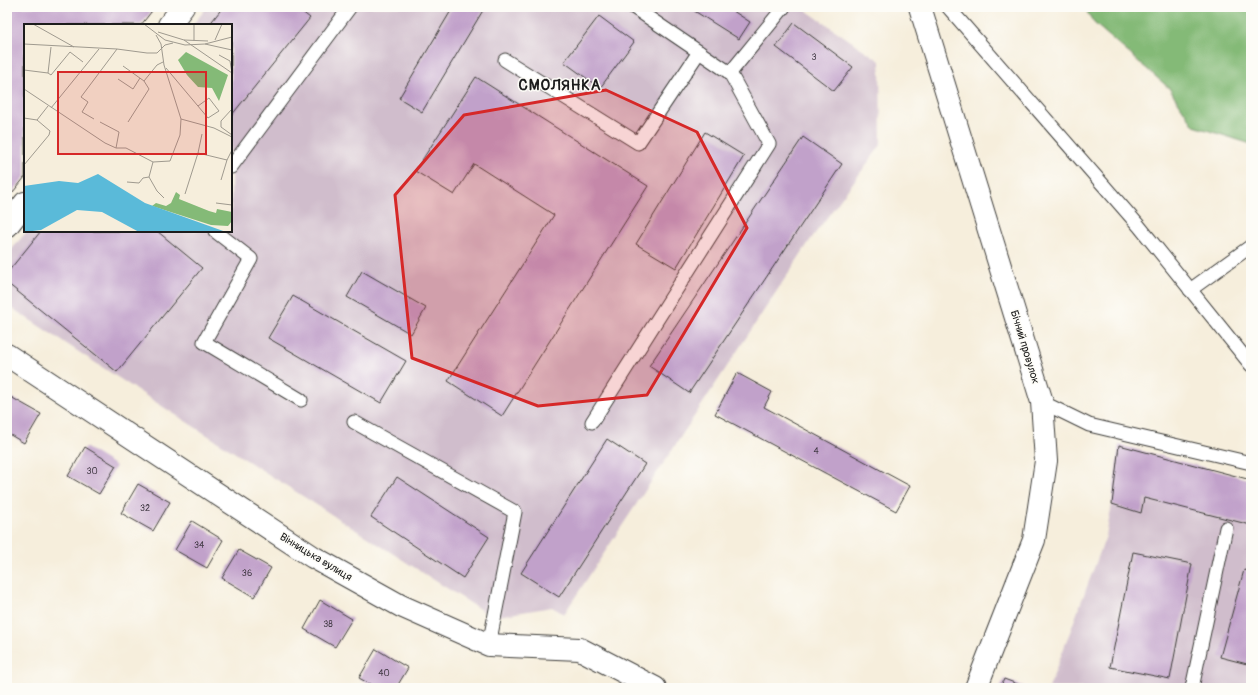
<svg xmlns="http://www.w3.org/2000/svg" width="1258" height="695" font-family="Pangolin,sans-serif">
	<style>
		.industrial { fill: #d0bdcc }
		.forest { fill: #84ba77; stroke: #506b4a }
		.building { fill: #c1a1ca }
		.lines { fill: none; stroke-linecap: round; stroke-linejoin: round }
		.lane-casing { stroke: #3d3c39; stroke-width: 15 }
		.street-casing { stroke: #3d3c39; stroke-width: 24 }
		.lane { stroke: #fff; stroke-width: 13 }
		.street { stroke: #fff; stroke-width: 22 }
		.marked { fill: #d62828; fill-opacity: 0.2; stroke: #d62828; stroke-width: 3; stroke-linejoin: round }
		.labels { text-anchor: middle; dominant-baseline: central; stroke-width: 3; stroke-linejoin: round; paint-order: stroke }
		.number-label { font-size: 9px; fill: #453d48 }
		.street-label { font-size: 11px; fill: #1c1c1c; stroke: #fdfcf7 }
		.district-label { font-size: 15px; font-weight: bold; letter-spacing: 1px; fill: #1c1c1c; stroke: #fdfcf7 }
		.inset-road { fill: none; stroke: #9f9a8f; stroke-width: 1 }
		.view { fill: #d62828; fill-opacity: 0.15; stroke: #d62828; stroke-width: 2 }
		.inset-edge { fill: none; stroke: #1c1c1c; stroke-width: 2 }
	</style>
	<rect width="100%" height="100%" fill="#fdfcf7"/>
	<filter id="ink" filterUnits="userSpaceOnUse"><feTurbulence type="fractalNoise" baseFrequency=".025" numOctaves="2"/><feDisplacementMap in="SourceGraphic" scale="8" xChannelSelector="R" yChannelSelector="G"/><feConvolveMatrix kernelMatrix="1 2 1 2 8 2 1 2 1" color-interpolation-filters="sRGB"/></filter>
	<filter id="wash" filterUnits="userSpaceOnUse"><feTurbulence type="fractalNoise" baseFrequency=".012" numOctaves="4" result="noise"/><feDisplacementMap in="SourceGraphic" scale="16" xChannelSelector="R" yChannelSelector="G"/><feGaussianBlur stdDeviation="0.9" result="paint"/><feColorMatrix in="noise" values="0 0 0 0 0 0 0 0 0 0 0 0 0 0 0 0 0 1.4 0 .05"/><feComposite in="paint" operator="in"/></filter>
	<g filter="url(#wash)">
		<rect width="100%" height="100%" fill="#f6eedc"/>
		<!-- industrial -->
		<g class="industrial">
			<polygon points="207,7 801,7 880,61 881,145 811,239 564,614 552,607 492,617 157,403 7,305 7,255 27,231 231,231 231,25 193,25"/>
			<polygon points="1119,445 1251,480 1251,688 1049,688 1106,536 1112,504"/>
		</g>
		<!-- forest -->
		<polygon class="forest" points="1084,7 1251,7 1251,144 1194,126 1169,88 1094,23"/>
		<g id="blocks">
			<!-- building -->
			<g class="building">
				<polygon points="7,7 155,7 141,25 25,25 25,177 13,192 7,187"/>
				<polygon points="223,7 296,7 310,18 231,116 231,25 209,25"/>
				<polygon points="448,7 485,7 422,112 399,98 452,9"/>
				<polygon points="688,7 727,7 750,22 739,39"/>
				<polygon points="599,16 634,42 600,88 564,62"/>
				<polygon points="794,23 853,67 834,91 776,47"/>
				<polygon points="476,77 648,186 502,416 448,381 554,215 474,164 454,195 415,171"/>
				<polygon points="705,132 744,156 676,268 636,244"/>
				<polygon points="803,137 842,164 689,393 649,366"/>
				<polygon points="41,231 157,231 202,268 117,372 7,283 7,273"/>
				<polygon points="362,271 426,308 411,334 347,297"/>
				<polygon points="293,296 406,361 381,403 268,338"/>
				<polygon points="737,373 772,392 764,407 910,486 896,511 715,414"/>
				<polygon points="9,396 41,414 24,443 7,433 7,400"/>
				<polygon points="607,439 645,464 559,597 521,573"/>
				<polygon points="1119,445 1251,480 1251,525 1144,498 1141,513 1112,504"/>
				<polygon points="85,447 116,466 99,494 68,476"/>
				<polygon points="397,477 489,537 463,578 371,517"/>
				<polygon points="138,484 170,502 153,531 121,513"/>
				<polygon points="192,521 223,540 207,568 175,550"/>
				<polygon points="239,550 271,568 254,597 222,578"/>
				<polygon points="1133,552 1192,564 1170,679 1110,667"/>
				<polygon points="1244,570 1251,572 1251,665 1220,657"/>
				<polygon points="320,600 352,619 335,647 304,629"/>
				<polygon points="376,649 408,668 396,688 377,688 359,678"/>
				<polygon points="1004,679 1028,688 1000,688"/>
			</g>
		</g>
	</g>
	<g filter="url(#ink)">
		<use href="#blocks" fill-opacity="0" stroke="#3d3c39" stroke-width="1"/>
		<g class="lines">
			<defs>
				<g id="lane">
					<polyline points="633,7 730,73 784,7"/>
					<polyline points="948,7 1139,226 1251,365"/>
					<polyline points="505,60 638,143 699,52"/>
					<polyline points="231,167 350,7"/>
					<polyline points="215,231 251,259 204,342 301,400"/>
					<polyline points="1190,290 1251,246"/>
					<polyline points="1042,402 1089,425 1251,463"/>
					<polyline points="354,422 515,512 489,645"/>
					<polyline points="592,422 769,144 730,73"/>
					<polyline points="1192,688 1226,528"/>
				</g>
				<g id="street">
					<polyline points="920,7 1042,402 1046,461 1034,540 976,688"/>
					<polyline points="169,25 183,7"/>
					<polyline points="7,226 25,203"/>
					<polyline points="7,355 313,557 401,606 489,645 580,649 655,688"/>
				</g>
			</defs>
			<!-- lane casing -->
			<use href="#lane" class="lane-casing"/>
			<!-- street casing -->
			<use href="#street" class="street-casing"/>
			<!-- lane -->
			<use href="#lane" class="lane"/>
			<!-- street -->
			<use href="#street" class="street"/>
		</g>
	</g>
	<!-- marked area -->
	<path class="marked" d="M606 90 697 132 747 228 647 395 538 406 412 358 395 195 464 115Z"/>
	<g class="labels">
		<!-- number labels -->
		<g class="number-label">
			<text x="814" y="57">3</text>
			<text x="816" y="451">4</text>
			<text x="92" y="471">30</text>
			<text x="145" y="508">32</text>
			<text x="199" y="545">34</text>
			<text x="247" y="573">36</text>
			<text x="328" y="624">38</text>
			<text x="384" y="673">40</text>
		</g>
		<!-- street labels -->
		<g class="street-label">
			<text transform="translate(1025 347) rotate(73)">Бічний провулок</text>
			<text transform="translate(316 557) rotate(31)">Вінницька вулиця</text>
		</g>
		<!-- district labels -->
		<g class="district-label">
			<text x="560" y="85">СМОЛЯНКА</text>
		</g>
	</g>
	<!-- overview -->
	<g transform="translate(24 24)">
		<rect width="208" height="208" fill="#f6eedc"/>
		<path d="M162 28 204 51 195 77 188 64 174 63 163 51 154 36ZM152 168 156 171 155 175 185 187 192 189 193 185 208 188V197L204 202 187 201 128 182 132 179 142 182 147 179Z" fill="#84ba77"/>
		<path d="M74 150 121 179 202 208H115L78 188 53 186 17 206 0 208V162L35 157 54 159Z" fill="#5abad9"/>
		<path class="inset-road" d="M9 0 50 23M120 0 141 16 161 21 181 20 208 13M170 0V17M134 8 160 16 184 17M160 16 208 49M191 16 198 0M0 20 93 25 123 29H133L141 21 149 19M181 20 208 26M195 31 206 37 208 49M99 42 120 57 133 41 139 38M142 44 184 94 195 87 185 74 174 82M0 46 24 49 27 23M24 49 27 51 46 28 59 38M94 55 109 65 116 54M0 65 81 119 92 124H102L129 138 146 137 156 111 157 95 140 41 137 20 132 11M27 84 75 25M208 85 197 97V103L208 111M0 94 13 96 24 82M70 95 58 88 64 78 57 73 93 25M157 95 190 104 208 113M76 98 95 108 92 124M104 98 125 65 120 57M178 110 174 129 203 136 208 126M129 138 125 153 133 167 140 174M0 141 25 111 26 107 13 96M197 156 203 136M103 158 115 159 119 154 125 153M161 170 174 129M192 179 208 181"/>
		<path class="view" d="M34 48H182V130H34Z"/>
		<rect width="208" height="208" class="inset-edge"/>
	</g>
	<!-- margin -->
	<rect width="1258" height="695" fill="none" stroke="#fdfcf7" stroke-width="24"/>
</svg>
